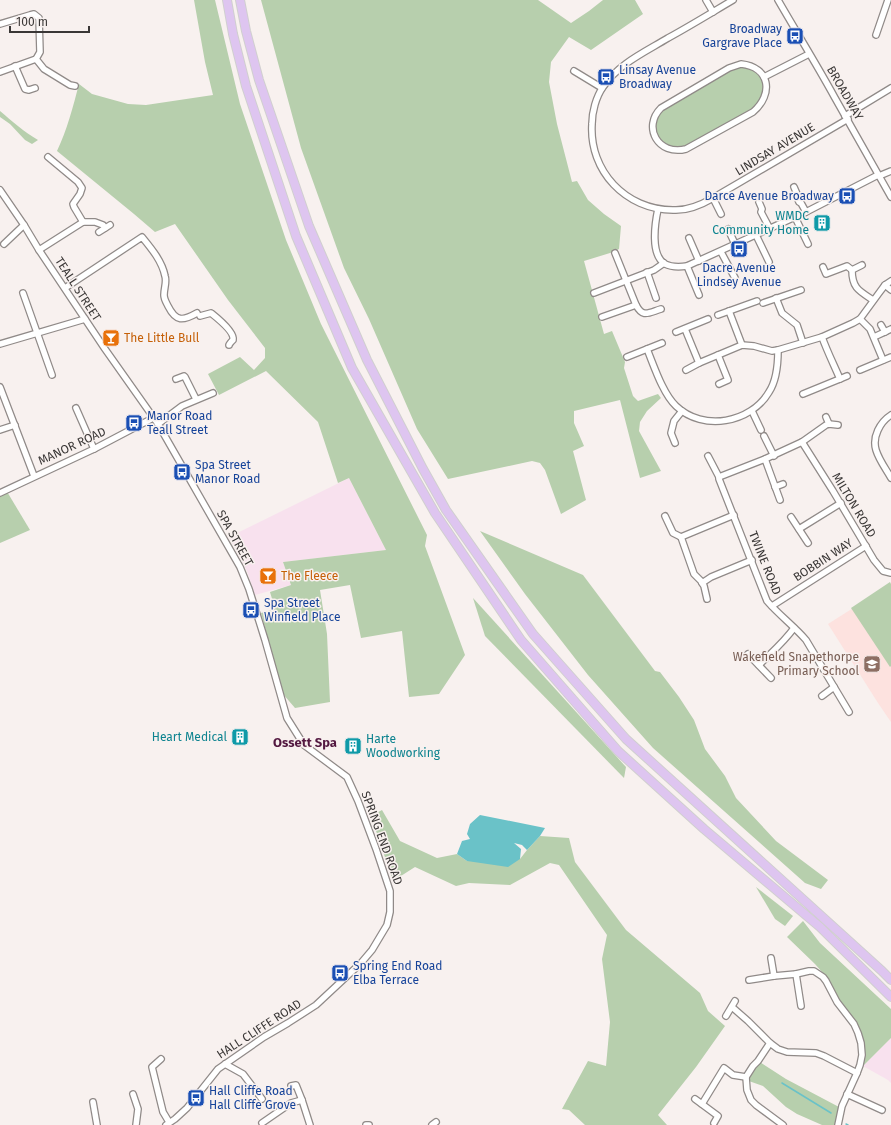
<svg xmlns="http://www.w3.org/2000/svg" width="891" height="1125" font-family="'Fira Sans',sans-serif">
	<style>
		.commercial { fill: #f8e1ee }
		.education { fill: #fde2df }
		.green { fill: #b7cfad }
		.water { fill: #6ac2c8 }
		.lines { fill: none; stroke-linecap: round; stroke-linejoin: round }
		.stream { stroke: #6ac2c8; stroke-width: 1.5 }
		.minor-casing { stroke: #908a88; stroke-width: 8 }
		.highway-casing { stroke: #d0cfcf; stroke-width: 10 }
		.minor { stroke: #fff; stroke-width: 5.5 }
		.highway { stroke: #dec5f0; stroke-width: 8 }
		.labels { text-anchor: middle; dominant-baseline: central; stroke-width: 3; stroke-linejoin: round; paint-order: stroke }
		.transit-label { font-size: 12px; fill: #164399; stroke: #f8f1ef; text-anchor: start }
		.street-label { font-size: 12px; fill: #3a3736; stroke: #f8f1ef }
		.culture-label { font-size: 12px; fill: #0d838f; stroke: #f8f1ef; text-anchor: end }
		.food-label { font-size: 12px; fill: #c56008; stroke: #f8f1ef; text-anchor: start }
		.education-label { font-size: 12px; fill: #785e54; stroke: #f8f1ef; text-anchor: end }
		.neighbourhood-label { font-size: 13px; font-weight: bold; fill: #531840; stroke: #f8f1ef }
	</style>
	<rect width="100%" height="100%" fill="#f8f1ef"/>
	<!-- commercial -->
	<g class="commercial">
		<polygon points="349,478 386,550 283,562 291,585 255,595 247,571 229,537"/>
		<polygon points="891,1038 891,1083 888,1080 863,1066"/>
	</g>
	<!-- education -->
	<polygon class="education" points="891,584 891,722 878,703 828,624"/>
	<!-- green -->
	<g class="green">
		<path d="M194 0H215L240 104 286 240 321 324 427 535 425 546 465 655 439 694 409 697 402 631 361 638 350 585 320 590 327 634 330 702 295 708 283 694 261 613 275 609 270 592 291 585 283 562 386 550 349 478 338 483 318 422 266 371 219 395 208 374 240 357 254 370 265 358V348L228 300 175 224 155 232 134 214 57 151C67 130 73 107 79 84L92 94 128 104 146 105 213 95 205 62Z"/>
		<polygon points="261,0 538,0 571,23 589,11 603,0 635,0 643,14 591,50 569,37 551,62 549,82 557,124 572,182 577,181 588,200 604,214 621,226 619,249 610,253 584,261 604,334 612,331 625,362 624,368 633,396 638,401 658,394 661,398 647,411 640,422 639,431 661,471 640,478 620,400 574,411 574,423 584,446 573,451 586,500 561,514 545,470 540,463 532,461 448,479 417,429 369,319 344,268 301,148"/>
		<polygon points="748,66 765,80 761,105 682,150 660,144 653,127 661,108 729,68"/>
		<path d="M0 111C12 121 24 132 38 140L32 144 25 140 10 124 0 117Z"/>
		<polygon points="6,490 30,530 0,543 0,493"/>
		<polygon points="480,531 583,575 655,671 660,672 679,697 694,720 705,749 725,776 736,798 776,841 828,880 821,889 805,883 653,748 588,675 525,594"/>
		<polygon points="890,582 891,584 891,666 890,667 851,608"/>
		<polygon points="473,598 626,767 624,778 485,636"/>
		<polygon points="382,810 400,841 437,858 457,854 467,861 520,859 527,850 540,836 569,838 575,862 626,930 700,993 708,1011 725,1026 696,1067 658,1115 667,1125 585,1125 569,1110 562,1109 588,1061 606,1066 610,1022 602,959 607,935 559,865 550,863 510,885 469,883 456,886 415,867 393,881 371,816"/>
		<polygon points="756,887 793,916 785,926 775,919"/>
		<polygon points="803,921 820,943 891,1009 891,1038 863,1066 863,1048 860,1032 857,1023 839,1001 829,980 815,964 787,937"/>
		<polygon points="758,1061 786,1079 839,1107 836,1125 822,1125 797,1114 786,1107 763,1086 746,1080"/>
	</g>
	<!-- water -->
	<polygon class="water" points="480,815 545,828 540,836 527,850 522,845 514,843 521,849 520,859 508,867 467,861 457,854 462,841 470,839 467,834 470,824"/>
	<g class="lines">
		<!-- stream -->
		<g class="stream">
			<polyline points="782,1083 831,1113"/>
			<polyline points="846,1124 848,1125"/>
		</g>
		<defs>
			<g id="minor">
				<polyline points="706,0 713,12"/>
				<path d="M733 0C711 13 690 26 668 38 645 52 618 64 603 87 596 97 592 112 592 124 589 171 626 210 673 210 687 211 701 205 713 198L848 119"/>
				<path d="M778 0C797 33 817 65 835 98 854 131 872 164 891 197"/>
				<polyline points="0,24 30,15 34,14 39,18 40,52 36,59 0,72"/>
				<polyline points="876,35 888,0"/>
				<polyline points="36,59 44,69 70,85 75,86"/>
				<path d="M741 64C770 67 774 94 753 112L686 149C658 156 642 127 661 108L729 68Z"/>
				<polyline points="15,66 25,89 29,90 35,88"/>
				<polyline points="574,71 602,88"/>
				<polyline points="764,77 809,54"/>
				<polyline points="845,116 891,88"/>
				<polyline points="48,157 78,182 82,188 80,194 73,204 74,207 83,222"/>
				<polyline points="879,176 891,171"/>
				<polyline points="794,187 797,194 797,197 799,202 801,203 806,212"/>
				<polyline points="0,190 24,225 39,250 105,349 158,424 240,567 249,589 265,640 287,718 304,745 347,777 358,801 376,849 390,891 390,912 387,925 372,950 361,963 316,1005 288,1023 264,1037 218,1069 187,1108 175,1119 166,1125"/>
				<polyline points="713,198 721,214"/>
				<polyline points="759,202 762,209 761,212 770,229"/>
				<path d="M658 209C655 223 650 255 665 264 671 267 680 267 687 266L806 212 878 175"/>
				<polyline points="795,217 808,244"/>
				<polyline points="728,229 735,244"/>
				<polyline points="99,232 110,225"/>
				<polyline points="756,235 769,262"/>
				<polyline points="689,238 699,261"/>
				<polyline points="4,244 24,225"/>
				<polyline points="39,250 83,222 95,222 103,225 105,228"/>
				<polyline points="721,252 735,278"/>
				<path d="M615 253 636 305C643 318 648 313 661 309"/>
				<path d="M862 265 852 270C852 288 859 291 873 300"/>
				<polyline points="687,266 699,295"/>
				<polyline points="823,267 826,274 847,266 852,270"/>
				<polyline points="647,272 656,298"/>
				<polyline points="885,285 891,290"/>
				<path d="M65 288 142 237C151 248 162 261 165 276 167 282 164 288 164 295 164 299 166 302 168 306 176 322 183 321 197 313"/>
				<polyline points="23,293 52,375"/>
				<polyline points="594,293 654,270 664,263"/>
				<polyline points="776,298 782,313 797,325 803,343"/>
				<polyline points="763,303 801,290"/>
				<polyline points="729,311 742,345"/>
				<polyline points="718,315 757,301"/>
				<path d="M200 316 211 313C216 317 235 332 233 340 232 341 229 344 229 345"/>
				<polyline points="602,317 636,305"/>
				<polyline points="860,319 870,329 883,360"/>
				<polyline points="881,325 885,332"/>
				<polyline points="685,329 699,363"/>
				<polyline points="676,332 708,319"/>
				<path d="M822 337C827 351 834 365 840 379"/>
				<polyline points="874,337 891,329"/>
				<polyline points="0,344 85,319"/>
				<path d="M647 349C654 366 663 394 676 406 703 432 751 423 769 392 777 380 778 364 778 350"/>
				<polyline points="718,355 728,380 719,384"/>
				<polyline points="627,357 662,343"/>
				<polyline points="686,370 699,363 742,345 754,346 772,351 778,350 822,337 853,323 860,319 879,293 885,285 891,281"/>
				<polyline points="860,370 891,357"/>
				<polyline points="176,379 184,376 185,377 196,399"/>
				<polyline points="0,387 34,476"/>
				<polyline points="803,394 847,376"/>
				<polyline points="76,408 94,449"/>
				<polyline points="752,411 761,430"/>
				<path d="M891 415C880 422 872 437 876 450 879 460 886 469 891 478"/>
				<polyline points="826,417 829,424"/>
				<polyline points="158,424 182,406 213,393"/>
				<polyline points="0,430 15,425"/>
				<polyline points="764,436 774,456"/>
				<polyline points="802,442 833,491 874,560 883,571 891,573"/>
				<polyline points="675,443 671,433 674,421 682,411"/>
				<path d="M708 456 719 477V479L767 601C779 615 794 626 806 640L849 712"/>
				<polyline points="765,459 780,500"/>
				<polyline points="719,477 765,459 802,442 826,425 829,424 838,425"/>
				<polyline points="775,487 783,484"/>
				<polyline points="0,493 94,449 153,418"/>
				<polyline points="665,516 673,533 681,537"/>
				<polyline points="791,517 808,543"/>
				<polyline points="799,529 841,503"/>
				<polyline points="681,537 694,574 701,581 704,586 707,599"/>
				<polyline points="681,537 734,515"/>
				<polyline points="702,583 711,577 752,560"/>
				<polyline points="772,606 866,546"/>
				<polyline points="748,654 771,678"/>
				<path d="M759 665C771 653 784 642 794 628"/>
				<polyline points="822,696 834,687"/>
				<polyline points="771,958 774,976"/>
				<polyline points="796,974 801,1006"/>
				<polyline points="749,980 774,976 796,974 809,971 814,971 823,977 826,981 837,1002 854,1024 858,1033 861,1043 862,1055 860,1065 857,1073 842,1106 838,1125"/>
				<polyline points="732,1007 748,1021 770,1043 778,1049 787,1052 816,1053 824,1056 857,1073"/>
				<polyline points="726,1016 735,1001"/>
				<polyline points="770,1043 758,1061 753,1066 746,1077 747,1090 751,1100 756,1105 783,1125"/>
				<polyline points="161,1059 152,1067 163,1112 169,1122"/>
				<polyline points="225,1064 243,1074 262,1099"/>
				<polyline points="291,1086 296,1085 302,1100 310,1125"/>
				<polyline points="133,1094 138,1109 136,1125"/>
				<polyline points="847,1094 882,1110"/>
				<polyline points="695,1099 718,1116 714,1123"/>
				<polyline points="93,1102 97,1125"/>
				<polyline points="702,1104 724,1068 733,1075 746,1077"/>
				<polyline points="262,1123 291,1103 302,1100"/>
				<polyline points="366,1125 369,1125"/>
				<polyline points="432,1125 436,1122"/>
			</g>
			<g id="highway">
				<polyline points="227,0 233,34 246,86 296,236 352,368 435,513 521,640 618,751 704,829 820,927 891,997"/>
				<polyline points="240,0 246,31 259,80 309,226 367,360 423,469 446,510 533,634 626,739 882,971 891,980"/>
			</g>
		</defs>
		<!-- minor casing -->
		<use href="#minor" class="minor-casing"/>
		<!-- highway casing -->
		<use href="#highway" class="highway-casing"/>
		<!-- minor -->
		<use href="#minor" class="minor"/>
		<!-- highway -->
		<use href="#highway" class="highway"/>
	</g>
	<!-- icons -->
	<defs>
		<symbol id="bus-square" viewBox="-11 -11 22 22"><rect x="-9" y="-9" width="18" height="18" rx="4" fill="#1a4fb4" stroke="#f8f1ef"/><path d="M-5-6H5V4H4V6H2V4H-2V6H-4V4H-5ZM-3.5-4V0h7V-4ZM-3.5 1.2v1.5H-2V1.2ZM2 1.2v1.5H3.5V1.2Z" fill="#fff"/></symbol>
		<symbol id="building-square" viewBox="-11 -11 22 22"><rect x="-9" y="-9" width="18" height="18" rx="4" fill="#0f9aa8" stroke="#f8f1ef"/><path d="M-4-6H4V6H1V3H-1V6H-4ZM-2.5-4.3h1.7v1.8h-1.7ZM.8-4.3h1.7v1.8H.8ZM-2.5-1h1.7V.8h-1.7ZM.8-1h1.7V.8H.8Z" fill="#fff"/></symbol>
		<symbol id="bar-square" viewBox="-11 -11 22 22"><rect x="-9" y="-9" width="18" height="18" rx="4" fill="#e8710a" stroke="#f8f1ef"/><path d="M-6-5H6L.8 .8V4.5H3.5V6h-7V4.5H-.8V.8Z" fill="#fff"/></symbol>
		<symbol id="school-square" viewBox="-11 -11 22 22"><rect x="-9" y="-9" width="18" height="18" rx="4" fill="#8d6e63" stroke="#f8f1ef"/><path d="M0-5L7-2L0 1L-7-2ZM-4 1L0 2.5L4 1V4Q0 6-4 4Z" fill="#fff"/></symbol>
	</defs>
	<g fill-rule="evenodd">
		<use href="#bus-square" x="785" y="26" width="20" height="20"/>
		<use href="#bus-square" x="596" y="67" width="20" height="20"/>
		<use href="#bus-square" x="837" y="186" width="20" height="20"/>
		<use href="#building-square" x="812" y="213" width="20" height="20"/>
		<use href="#bus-square" x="729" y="239" width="20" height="20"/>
		<use href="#bar-square" x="101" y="328" width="20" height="20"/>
		<use href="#bus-square" x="124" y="413" width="20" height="20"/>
		<use href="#bus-square" x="172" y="462" width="20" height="20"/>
		<use href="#bar-square" x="258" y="566" width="20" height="20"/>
		<use href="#bus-square" x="241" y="600" width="20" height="20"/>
		<use href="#school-square" x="862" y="654" width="20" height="20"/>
		<use href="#building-square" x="230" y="727" width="20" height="20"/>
		<use href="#building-square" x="343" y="736" width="20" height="20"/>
		<use href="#bus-square" x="330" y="963" width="20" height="20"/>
		<use href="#bus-square" x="186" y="1088" width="20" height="20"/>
	</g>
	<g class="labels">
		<!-- transit labels -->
		<g class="transit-label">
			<text x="782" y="29" text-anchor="end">Broadway<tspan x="782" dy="14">Gargrave Place</tspan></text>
			<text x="619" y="70">Linsay Avenue<tspan x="619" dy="14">Broadway</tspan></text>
			<text x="834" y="196" text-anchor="end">Darce Avenue Broadway</text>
			<text x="739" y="268" text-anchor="middle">Dacre Avenue<tspan x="739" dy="14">Lindsey Avenue</tspan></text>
			<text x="147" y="416">Manor Road<tspan x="147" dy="14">Teall Street</tspan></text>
			<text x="195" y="465">Spa Street<tspan x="195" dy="14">Manor Road</tspan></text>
			<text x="264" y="603">Spa Street<tspan x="264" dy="14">Winfield Place</tspan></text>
			<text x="353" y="966">Spring End Road<tspan x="353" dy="14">Elba Terrace</tspan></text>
			<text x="209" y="1091">Hall Cliffe Road<tspan x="209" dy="14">Hall Cliffe Grove</tspan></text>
		</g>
		<!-- street labels -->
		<g class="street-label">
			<text transform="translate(845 93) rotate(60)">BROADWAY</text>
			<text transform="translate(775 149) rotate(-31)">LINDSAY AVENUE</text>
			<text transform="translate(78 289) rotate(57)">TEALL STREET</text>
			<text transform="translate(72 446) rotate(-25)">MANOR ROAD</text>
			<text transform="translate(854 505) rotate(59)">MILTON ROAD</text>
			<text transform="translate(235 538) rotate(61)">SPA STREET</text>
			<text transform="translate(823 560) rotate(-33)">BOBBIN WAY</text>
			<text transform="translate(765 563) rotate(68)">TWINE ROAD</text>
			<text transform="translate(382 838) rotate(70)">SPRING END ROAD</text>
			<text transform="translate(259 1029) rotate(-33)">HALL CLIFFE ROAD</text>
		</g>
		<!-- culture labels -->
		<g class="culture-label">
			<text x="809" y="216">WMDC<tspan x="809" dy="14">Community Home</tspan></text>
			<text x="227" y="737">Heart Medical</text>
			<text x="366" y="739" text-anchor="start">Harte<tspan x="366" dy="14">Woodworking</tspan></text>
		</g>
		<!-- food labels -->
		<g class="food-label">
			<text x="124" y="338">The Little Bull</text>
			<text x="281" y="576">The Fleece</text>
		</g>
		<!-- education labels -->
		<g class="education-label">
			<text x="859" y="657">Wakefield Snapethorpe<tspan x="859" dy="14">Primary School</tspan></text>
		</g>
		<!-- neighbourhood labels -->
		<g class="neighbourhood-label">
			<text x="305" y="742">Ossett Spa</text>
		</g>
	</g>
	<!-- scale -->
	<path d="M10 26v6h79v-6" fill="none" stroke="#3a3736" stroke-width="2"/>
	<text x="16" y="26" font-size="12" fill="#3a3736" stroke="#f8f1ef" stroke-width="3" paint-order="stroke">100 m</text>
</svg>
